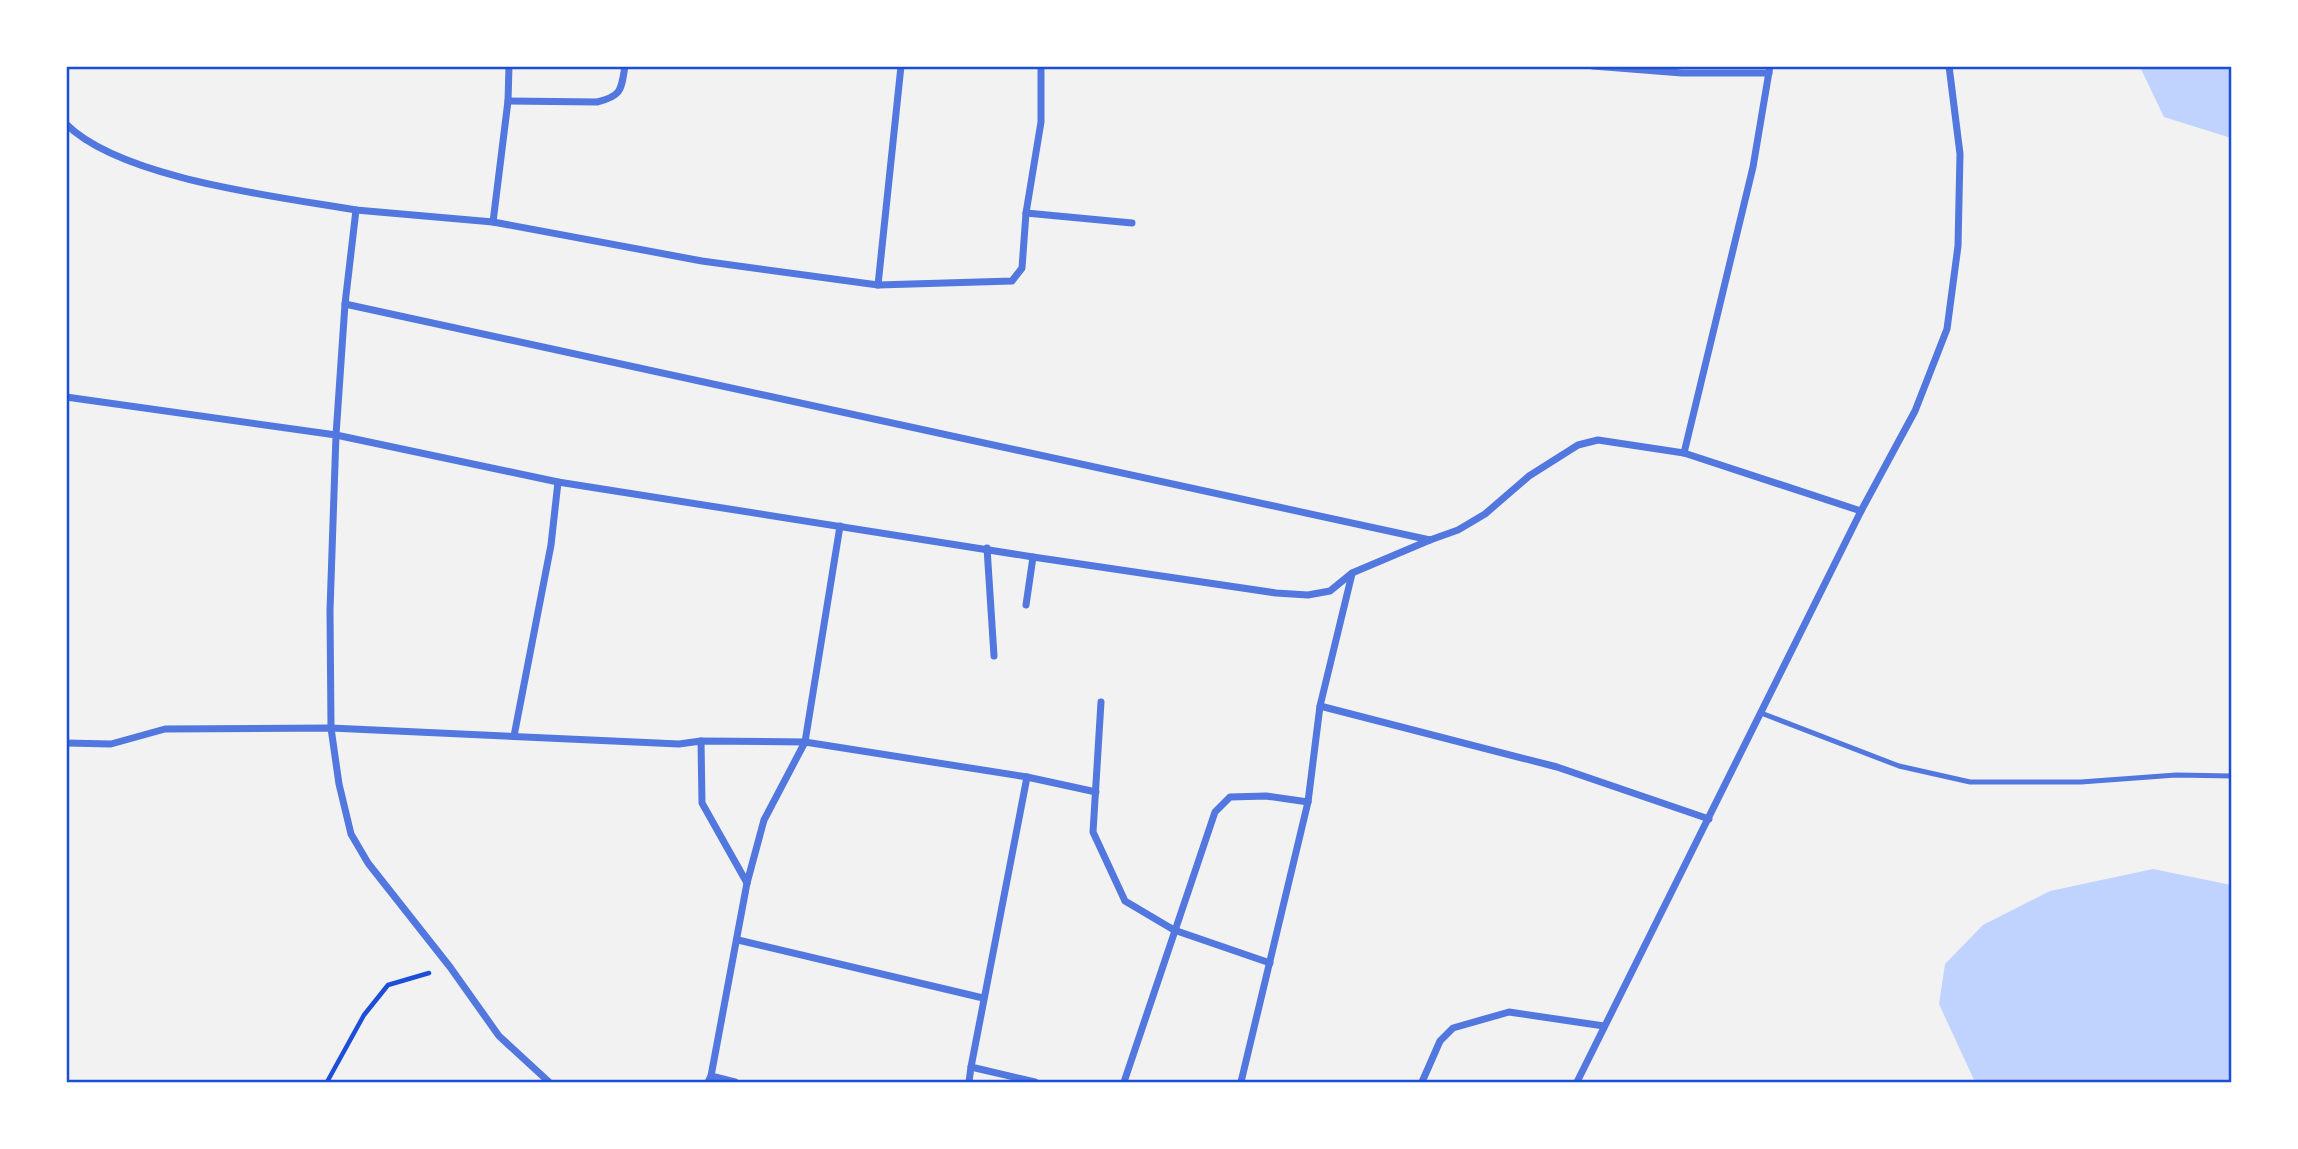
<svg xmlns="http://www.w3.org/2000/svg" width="2298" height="1149" font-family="'Times New Roman',serif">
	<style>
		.water { fill: #bfd3fe }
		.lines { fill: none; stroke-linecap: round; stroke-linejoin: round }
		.path { stroke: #1d4ed8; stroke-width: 4.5 }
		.service { stroke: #5277de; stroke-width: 5 }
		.minor { stroke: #5277de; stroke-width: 7 }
		.neatline { fill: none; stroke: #1d4ed8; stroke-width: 2.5 }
	</style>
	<rect width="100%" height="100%" fill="#f2f2f2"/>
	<!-- water -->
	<g class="water">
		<polygon points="2140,67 2231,67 2231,138 2164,117"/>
		<polygon points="2153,869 2231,885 2231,1082 1975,1082 1939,1004 1945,964 1983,925 2050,891"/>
	</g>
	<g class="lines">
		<!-- path -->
		<polyline class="path" points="327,1082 364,1015 388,985 429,973"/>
		<!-- service -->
		<polyline class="service" points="1761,713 1899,766 1970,782 2081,782 2176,775 2232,776"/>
		<!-- minor -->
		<g class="minor">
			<polyline points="1593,66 1682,73 1769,73"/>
			<path d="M508 101 597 102C622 96 621 90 625 66"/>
			<path d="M66 124C121 179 280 197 356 210L345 304 1430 540 1458 530 1485 514 1529 476 1578 445 1598 440 1684 453 1861 511"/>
			<polyline points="356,210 493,222 508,101 509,66"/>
			<polyline points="1026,213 1132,223"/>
			<polyline points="493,222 702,261 878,285 1012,281 1022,268 1026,213 1041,122 1041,66"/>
			<polyline points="878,285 901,66"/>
			<polyline points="345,304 336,435 558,482 1033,557 1276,593 1308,595 1330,591 1352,573 1430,540"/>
			<polyline points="66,397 336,435 330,610 331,728 339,784 351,834 368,863 450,967 499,1036 549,1082"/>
			<polyline points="1684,453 1753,167 1770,66"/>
			<polyline points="987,548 994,656"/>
			<polyline points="1026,605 1033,557"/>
			<polyline points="1101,702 1093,832 1125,901 1174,930 1270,963"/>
			<polyline points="1320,706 1557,767 1709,819"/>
			<polyline points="514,736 551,545 558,482"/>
			<polyline points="701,741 702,803 747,883"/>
			<polyline points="66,743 111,744 165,729 331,728 679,744 701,741 805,742 1027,777 1096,792"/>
			<polyline points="1027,777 971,1067 1035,1082"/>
			<polyline points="738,940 983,998"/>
			<polyline points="711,1076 747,883 764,820 805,742 840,526"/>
			<polyline points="708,1082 711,1076 735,1082"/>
			<polyline points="969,1082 971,1067"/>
			<polyline points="1124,1082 1215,812 1230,797 1266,796 1308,802"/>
			<polyline points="1241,1082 1308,802 1320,706 1352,574"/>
			<polyline points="1422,1082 1440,1041 1453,1028 1509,1012 1604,1026"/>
			<polyline points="1577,1082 1861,511 1915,411 1947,329 1958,246 1960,154 1949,66"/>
		</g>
	</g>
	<!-- border -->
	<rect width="2298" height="1149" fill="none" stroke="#ffffff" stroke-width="136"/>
	<rect x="68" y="68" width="2162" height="1013" class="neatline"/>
</svg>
